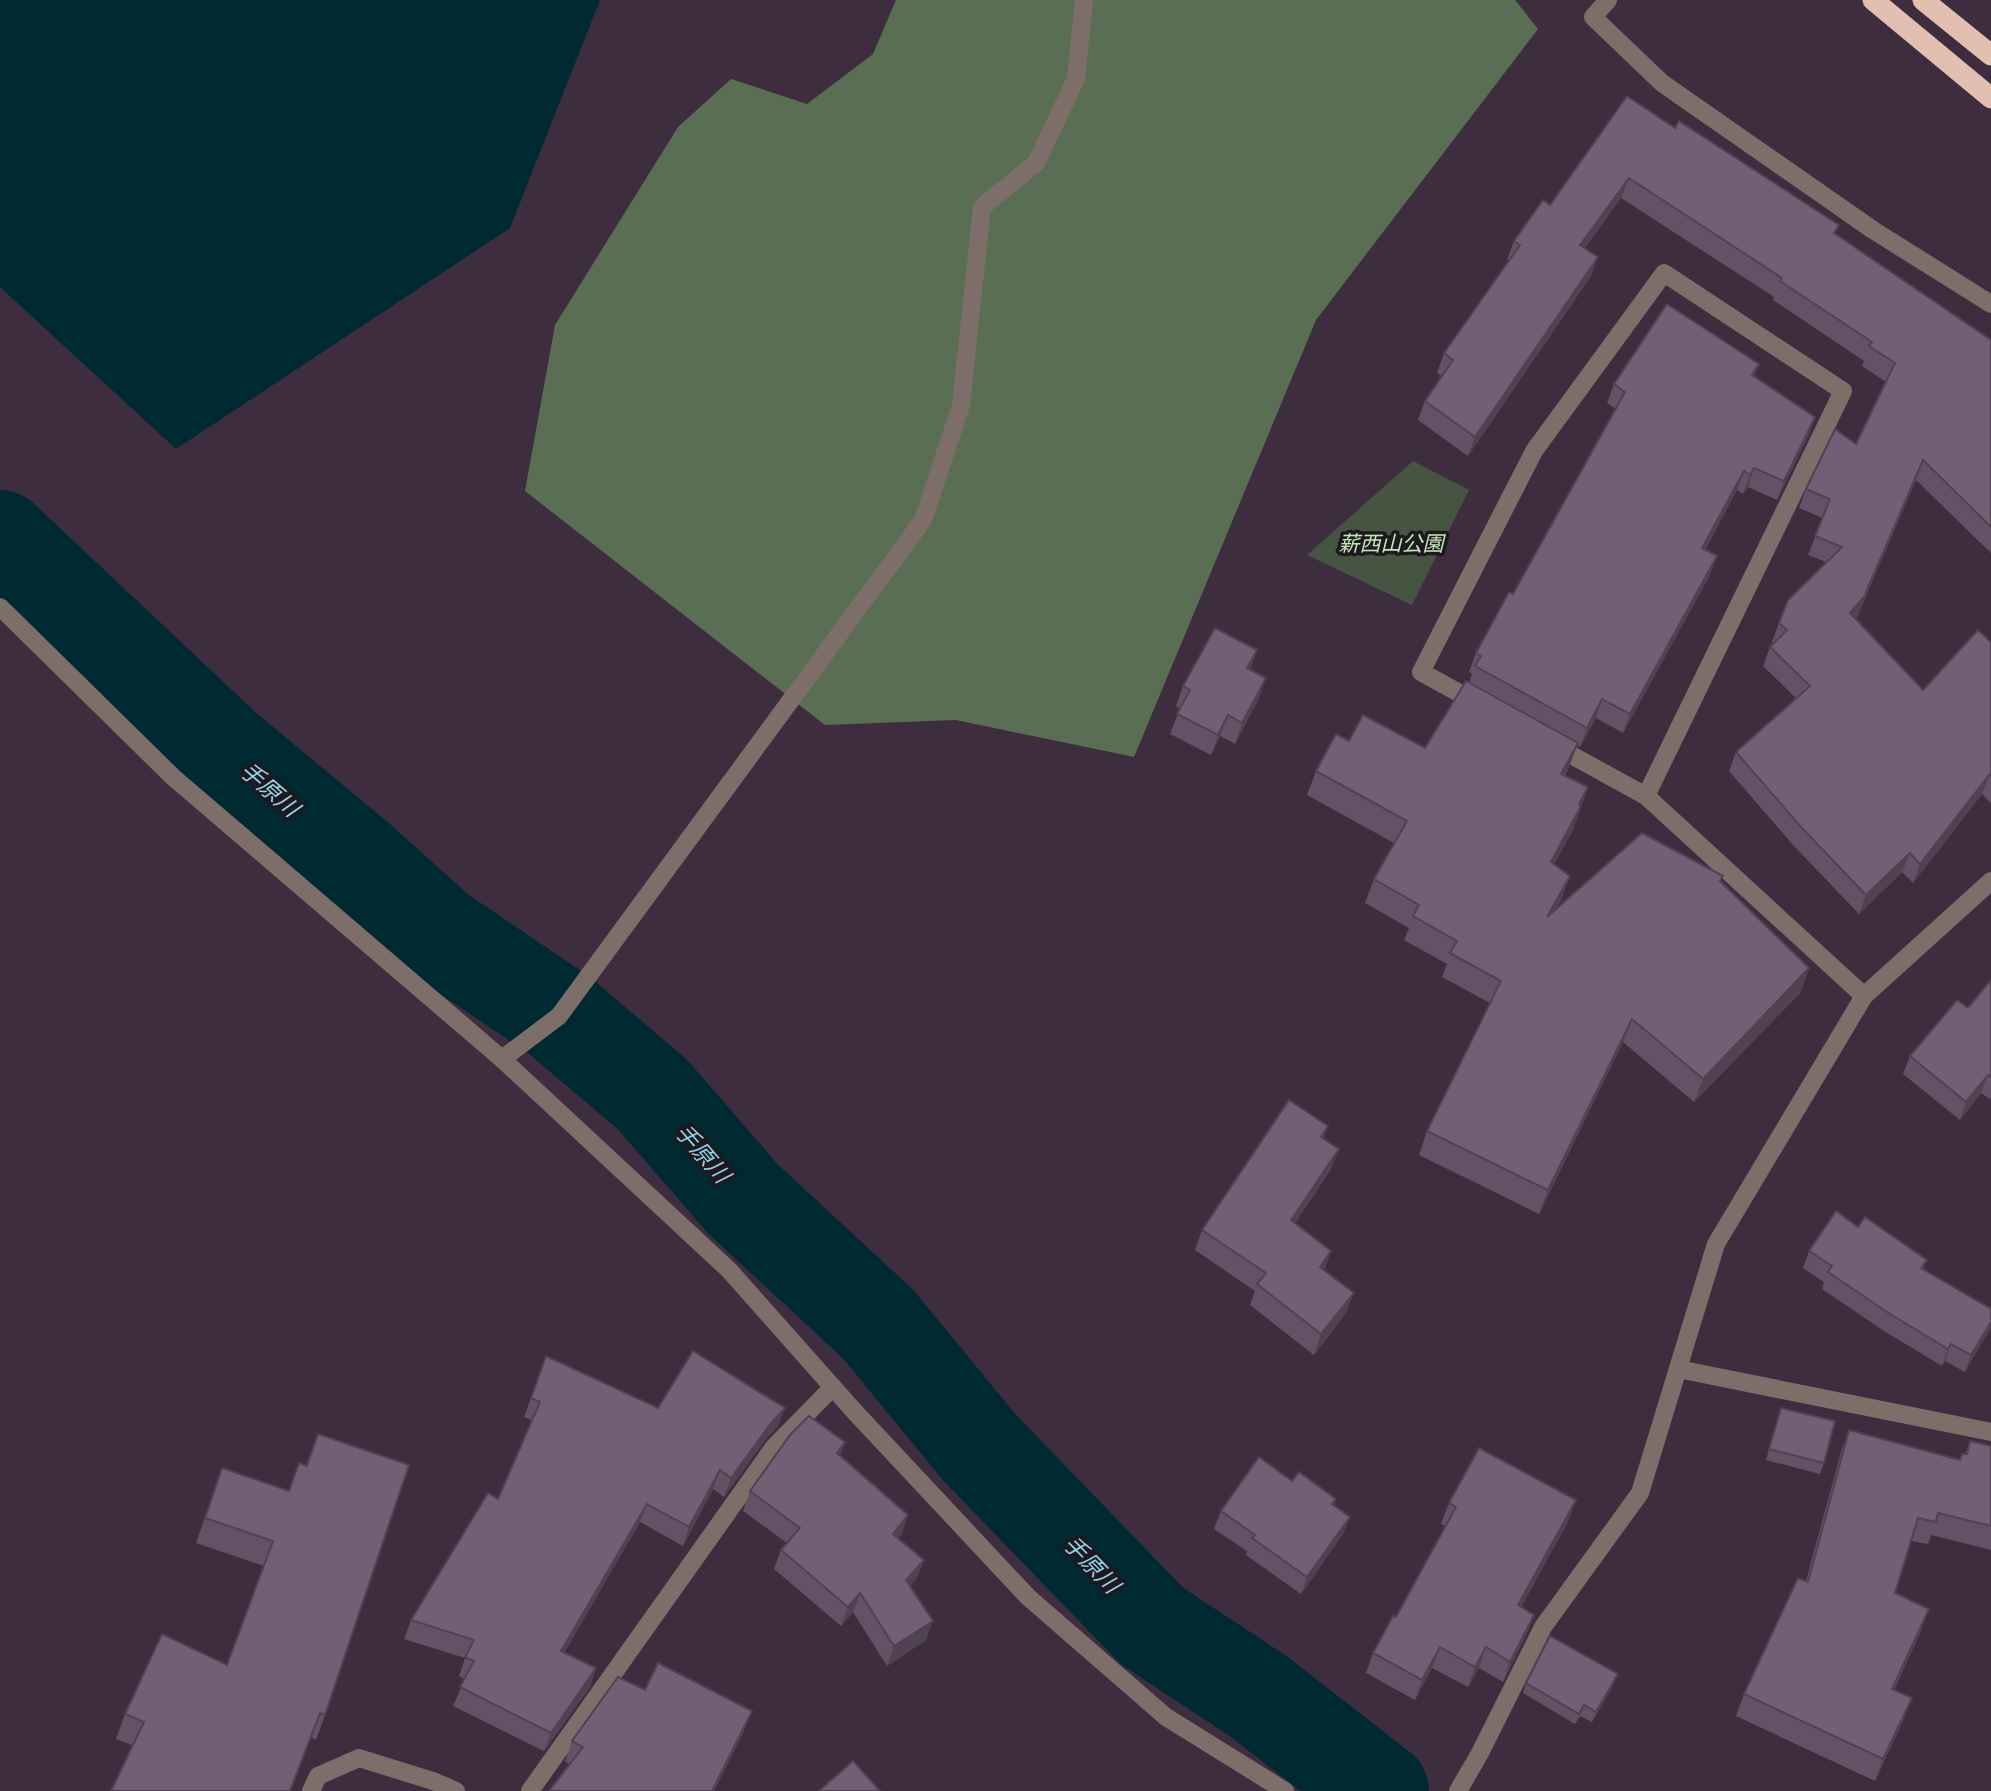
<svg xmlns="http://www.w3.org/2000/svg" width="1991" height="1791" font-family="Lora,'Noto Sans JP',serif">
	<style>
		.green { fill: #465442 }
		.forest { fill: #5a6e54 }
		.water { fill: #002a31 }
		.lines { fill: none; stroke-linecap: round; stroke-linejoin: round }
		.river { stroke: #002a31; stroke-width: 98 }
		.minor { stroke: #7d6e69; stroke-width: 18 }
		.highway { stroke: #e3bfb1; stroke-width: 21 }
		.wall { fill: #645165 }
		.shaded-wall { fill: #514253 }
		.building { fill: #745e76; stroke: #514253; stroke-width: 2 }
		.labels { text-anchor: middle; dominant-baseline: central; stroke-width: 7; stroke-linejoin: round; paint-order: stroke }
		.park-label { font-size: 21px; font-style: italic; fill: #c2e7b7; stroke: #201821 }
		.water-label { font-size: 23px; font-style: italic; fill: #8bd5e4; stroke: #201821 }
	</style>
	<rect width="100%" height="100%" fill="#3e2d3f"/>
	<!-- green -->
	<polygon class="green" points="1413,461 1469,490 1412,605 1307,555"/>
	<!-- forest -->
	<polygon class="forest" points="896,0 1515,0 1538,29 1316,320 1134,757 956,720 825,725 525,491 555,325 678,127 731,79 807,104 873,54"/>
	<!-- water -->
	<polygon class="water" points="0,0 600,0 510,228 176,449 0,287"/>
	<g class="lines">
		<!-- river -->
		<polyline class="river" points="0,539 222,748 360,863 439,934 559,1015 653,1095 743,1199 878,1324 979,1447 1152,1626 1258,1696 1380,1791"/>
		<!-- minor -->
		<g class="minor">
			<polyline points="1608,0 1593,17 1662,83 1873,230 1991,304"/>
			<polyline points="0,607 173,777 502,1059 729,1270 854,1411 1028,1597 1166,1717 1285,1791"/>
			<polyline points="1479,704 1421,672 1534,451 1664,273 1843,391 1646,796"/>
			<polyline points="1553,745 1646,796 1864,996"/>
			<polyline points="502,1059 559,1016 923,520 961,405 982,207 1036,163 1076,79 1084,0"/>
			<polyline points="1678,1369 1991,1432"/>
			<polyline points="311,1791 318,1776 359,1758 433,1781 456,1791"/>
			<polyline points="530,1791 774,1447 833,1387"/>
			<polyline points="1458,1791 1480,1753 1543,1627 1640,1493 1716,1244 1864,996 1991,881"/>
		</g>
		<!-- highway -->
		<g class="highway">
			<polyline points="1873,0 1991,98"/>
			<polyline points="1923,0 1991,55"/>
		</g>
	</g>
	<!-- wall -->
	<g class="wall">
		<polygon points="1627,96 1836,235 1991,340 1991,553 1916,480 1857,617 1855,619 1923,690 1991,642 1991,803 1982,794 1913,883 1902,872 1859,914 1794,846 1729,771 1736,752 1796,698 1763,666 1770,647 1774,644 1772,642 1779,623 1826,562 1808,555 1823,518 1799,508 1806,489 1856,444 1886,382 1862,366 1864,361 1773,300 1774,297 1621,198 1585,248 1591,276 1468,456 1418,420 1425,401 1442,376 1437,373 1444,353 1509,261 1507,260 1514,241 1550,205"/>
		<polygon points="1759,364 1754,376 1815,417 1808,436 1777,500 1748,487 1743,494 1737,490 1705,550 1710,575 1623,733 1596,718 1580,747 1577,745 1569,767 1565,776 1588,787 1573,830 1554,864 1561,900 1556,909 1721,882 1801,992 1694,1102 1623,1042 1539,1214 1419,1155 1427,1131 1490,1003 1442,977 1447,964 1404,940 1409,928 1365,903 1374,879 1394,843 1307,795 1316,771 1349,741 1425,748 1469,683 1472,674 1469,672 1476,653 1513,594 1616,409 1607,403 1614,384"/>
		<polygon points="1250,670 1259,698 1235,744 1220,736 1211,755 1170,734 1180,709 1176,706 1183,686"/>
		<polygon points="1991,980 1991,1098 1990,1099 1981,1093 1960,1120 1903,1074 1910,1056 1968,1008"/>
		<polygon points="1324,1139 1331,1169 1295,1223 1324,1270 1346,1313 1314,1355 1250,1305 1255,1291 1195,1250 1202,1230"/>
		<polygon points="1858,1227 1927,1260 1923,1269 1991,1309 1965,1372 1945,1361 1942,1366 1884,1331 1822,1289 1824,1282 1803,1268 1809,1251"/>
		<polygon points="546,1356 658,1408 778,1426 765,1440 724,1497 713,1489 683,1546 640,1522 564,1653 596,1668 590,1687 544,1751 453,1706 465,1679 459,1676 465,1658 404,1639 411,1620 498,1499 532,1420 524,1417"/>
		<polygon points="1781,1408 1824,1463 1820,1474 1766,1460"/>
		<polygon points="1849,1430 1960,1460 1962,1454 1965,1454 1970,1441 1991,1446 1991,1550 1931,1535 1928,1544 1911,1541 1895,1593 1921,1631 1894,1690 1903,1721 1875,1781 1736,1716 1744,1694 1806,1581 1841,1452"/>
		<polygon points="318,1434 325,1715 316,1740 311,1737 132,1745 116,1739 125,1714 227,1665 264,1566 196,1543 222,1468 289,1491 306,1465"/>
		<polygon points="845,1442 840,1456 908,1515 901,1535 898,1538 924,1560 916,1579 910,1586 926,1640 887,1666 853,1612 841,1626 774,1569 781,1550 787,1543 743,1511 750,1491"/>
		<polygon points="1292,1481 1336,1499 1334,1505 1343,1534 1301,1594 1246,1555 1247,1551 1214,1529 1221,1511"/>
		<polygon points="1449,1503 1569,1520 1521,1607 1534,1615 1526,1635 1503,1682 1479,1668 1468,1687 1432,1668 1415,1700 1366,1673 1373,1653 1396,1617 1446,1526 1441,1524"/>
		<polygon points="1526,1683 1614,1684 1592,1722 1580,1716 1575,1724 1523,1693"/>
		<polygon points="645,1690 744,1731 714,1791 549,1791 570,1764 565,1762 572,1741"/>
	</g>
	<!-- shaded-wall -->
	<g class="shaded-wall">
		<polygon points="1629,178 1621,198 1573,264 1580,245"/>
		<polygon points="1598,257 1591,276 1468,456 1475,437"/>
		<polygon points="1815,417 1808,436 1777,500 1784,481"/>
		<polygon points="1923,460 1916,480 1857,617 1843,632 1850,613"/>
		<polygon points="1754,468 1748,487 1743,494 1750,475"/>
		<polygon points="1744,471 1737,490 1695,567 1702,548"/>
		<polygon points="1717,556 1710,575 1623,733 1630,714"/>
		<polygon points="1257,650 1250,671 1247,668"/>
		<polygon points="1266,678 1259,698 1235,744 1242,723"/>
		<polygon points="1602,699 1596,718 1580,747 1587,728"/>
		<polygon points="1228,715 1220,736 1211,755 1218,735"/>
		<polygon points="1578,743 1569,767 1553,798 1561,774"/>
		<polygon points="1989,775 1982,794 1913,883 1920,864"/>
		<polygon points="1588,787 1573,830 1542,886 1551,862"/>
		<polygon points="1910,853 1902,872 1859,914 1866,895"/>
		<polygon points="1570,876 1561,900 1538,941 1547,917"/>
		<polygon points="1809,968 1801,992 1694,1102 1703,1079"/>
		<polygon points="1632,1019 1623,1042 1539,1214 1548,1190"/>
		<polygon points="1988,1075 1981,1093 1960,1120 1966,1102"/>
		<polygon points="1328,1126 1321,1146 1321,1137"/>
		<polygon points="1339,1149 1331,1169 1284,1240 1291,1220"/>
		<polygon points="1331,1251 1324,1272 1320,1267"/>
		<polygon points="1354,1293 1346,1313 1314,1355 1321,1334"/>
		<polygon points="1991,1322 1991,1328 1965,1372 1971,1355"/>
		<polygon points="1951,1344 1945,1361 1942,1366 1948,1349"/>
		<polygon points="785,1408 778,1426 765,1440 724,1497 731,1478 772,1422"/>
		<polygon points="845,1442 838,1462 837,1453"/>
		<polygon points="720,1470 713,1489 683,1546 689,1527"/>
		<polygon points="1576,1500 1569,1520 1510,1626 1518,1605"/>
		<polygon points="647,1504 640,1522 554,1670 561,1651"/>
		<polygon points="908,1515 901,1535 886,1553 893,1534"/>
		<polygon points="1350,1517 1343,1534 1301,1594 1307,1577"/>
		<polygon points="924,1560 916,1579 899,1599 906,1580"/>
		<polygon points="860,1593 853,1612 841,1626 848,1607"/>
		<polygon points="1929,1609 1921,1631 1883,1711 1892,1689"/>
		<polygon points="1534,1615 1526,1635 1503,1682 1510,1662"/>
		<polygon points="933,1621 926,1640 887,1666 894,1646"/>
		<polygon points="1440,1647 1432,1668 1415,1700 1422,1680"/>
		<polygon points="1486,1647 1479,1668 1468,1687 1475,1667"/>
		<polygon points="596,1668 590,1687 544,1751 551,1733"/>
		<polygon points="1618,1674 1614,1684 1592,1722 1596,1712"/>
		<polygon points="1912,1698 1903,1721 1875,1781 1883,1759"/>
		<polygon points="752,1711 744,1731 714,1791 712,1791"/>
	</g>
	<!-- building -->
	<g class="building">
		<polygon points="1627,96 1675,128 1679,121 1839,225 1834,233 1991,340 1991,527 1923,460 1864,597 1850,613 1923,690 1978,630 1991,642 1991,777 1989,775 1920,864 1910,853 1866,895 1801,827 1736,752 1810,686 1770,647 1787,630 1779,623 1788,600 1842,547 1815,536 1830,499 1806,489 1835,429 1856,444 1895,363 1869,346 1872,342 1780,281 1782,278 1629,178 1580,245 1598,257 1475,437 1425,401 1453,360 1444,353 1520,245 1514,241 1543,200 1550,205"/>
		<polygon points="1667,304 1759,364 1752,375 1815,417 1784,481 1754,468 1750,475 1744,471 1702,548 1717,556 1630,714 1602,699 1587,728 1475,666 1481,656 1476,653 1509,592 1513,594 1625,392 1614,384"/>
		<polygon points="1215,628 1257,650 1247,668 1266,678 1242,723 1228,715 1218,735 1177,714 1190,690 1183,686"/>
		<polygon points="1466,681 1578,743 1561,774 1588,787 1579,804 1581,806 1551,862 1570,876 1547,917 1642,833 1723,876 1720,881 1809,968 1703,1079 1632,1019 1548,1190 1427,1131 1501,981 1450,953 1457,941 1413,916 1419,905 1374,879 1407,821 1316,771 1336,734 1349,741 1363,715 1425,748"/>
		<polygon points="1991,980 1991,1077 1988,1075 1966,1102 1910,1056 1957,1000 1968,1008"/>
		<polygon points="1289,1100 1328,1126 1321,1137 1339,1149 1291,1220 1331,1251 1320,1267 1354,1293 1321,1334 1257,1284 1266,1273 1202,1230"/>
		<polygon points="1836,1211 1858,1227 1865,1217 1927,1260 1921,1268 1991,1309 1991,1322 1971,1355 1951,1344 1948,1349 1890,1314 1828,1272 1832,1266 1809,1251"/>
		<polygon points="693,1351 785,1408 772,1422 731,1478 720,1470 689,1527 647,1504 561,1651 596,1668 551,1733 460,1687 474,1661 465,1657 474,1640 411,1620 488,1493 498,1499 540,1402 531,1398 546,1356 658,1408"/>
		<polygon points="1781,1408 1835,1421 1824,1463 1769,1449"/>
		<polygon points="809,1416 845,1442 837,1453 908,1515 893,1534 924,1560 906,1580 933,1621 894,1646 860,1593 848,1607 781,1550 800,1528 750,1491 790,1435"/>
		<polygon points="1849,1430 1960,1460 1962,1454 1967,1454 1970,1441 1991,1446 1991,1526 1938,1513 1936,1522 1918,1518 1895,1593 1929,1609 1892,1689 1912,1698 1883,1759 1744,1694 1798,1578 1808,1582"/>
		<polygon points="318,1434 409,1465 325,1715 320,1713 290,1791 111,1791 144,1722 125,1714 162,1634 227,1665 273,1541 205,1518 222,1468 289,1491 299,1463 307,1466"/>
		<polygon points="1479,1448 1576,1500 1518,1605 1534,1615 1510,1662 1486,1647 1475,1667 1440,1647 1422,1680 1373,1653 1393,1616 1396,1617 1456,1507 1449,1503"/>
		<polygon points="1259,1457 1292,1481 1299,1472 1336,1499 1332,1504 1350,1517 1307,1577 1252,1538 1255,1535 1221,1511"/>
		<polygon points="1550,1636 1618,1674 1596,1712 1584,1705 1579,1714 1526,1683"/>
		<polygon points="658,1663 752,1711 712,1791 549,1791 583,1747 572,1741 618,1677 645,1690"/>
		<polygon points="853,1761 880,1791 819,1791"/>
	</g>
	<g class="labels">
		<!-- park labels -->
		<g class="park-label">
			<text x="1391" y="543">薪西山公園</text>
		</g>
		<!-- water labels -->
		<g class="water-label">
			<text transform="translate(270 789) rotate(41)">手原川</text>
			<text transform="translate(703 1153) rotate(49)">手原川</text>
			<text transform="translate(1092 1564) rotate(46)">手原川</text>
		</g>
	</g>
</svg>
